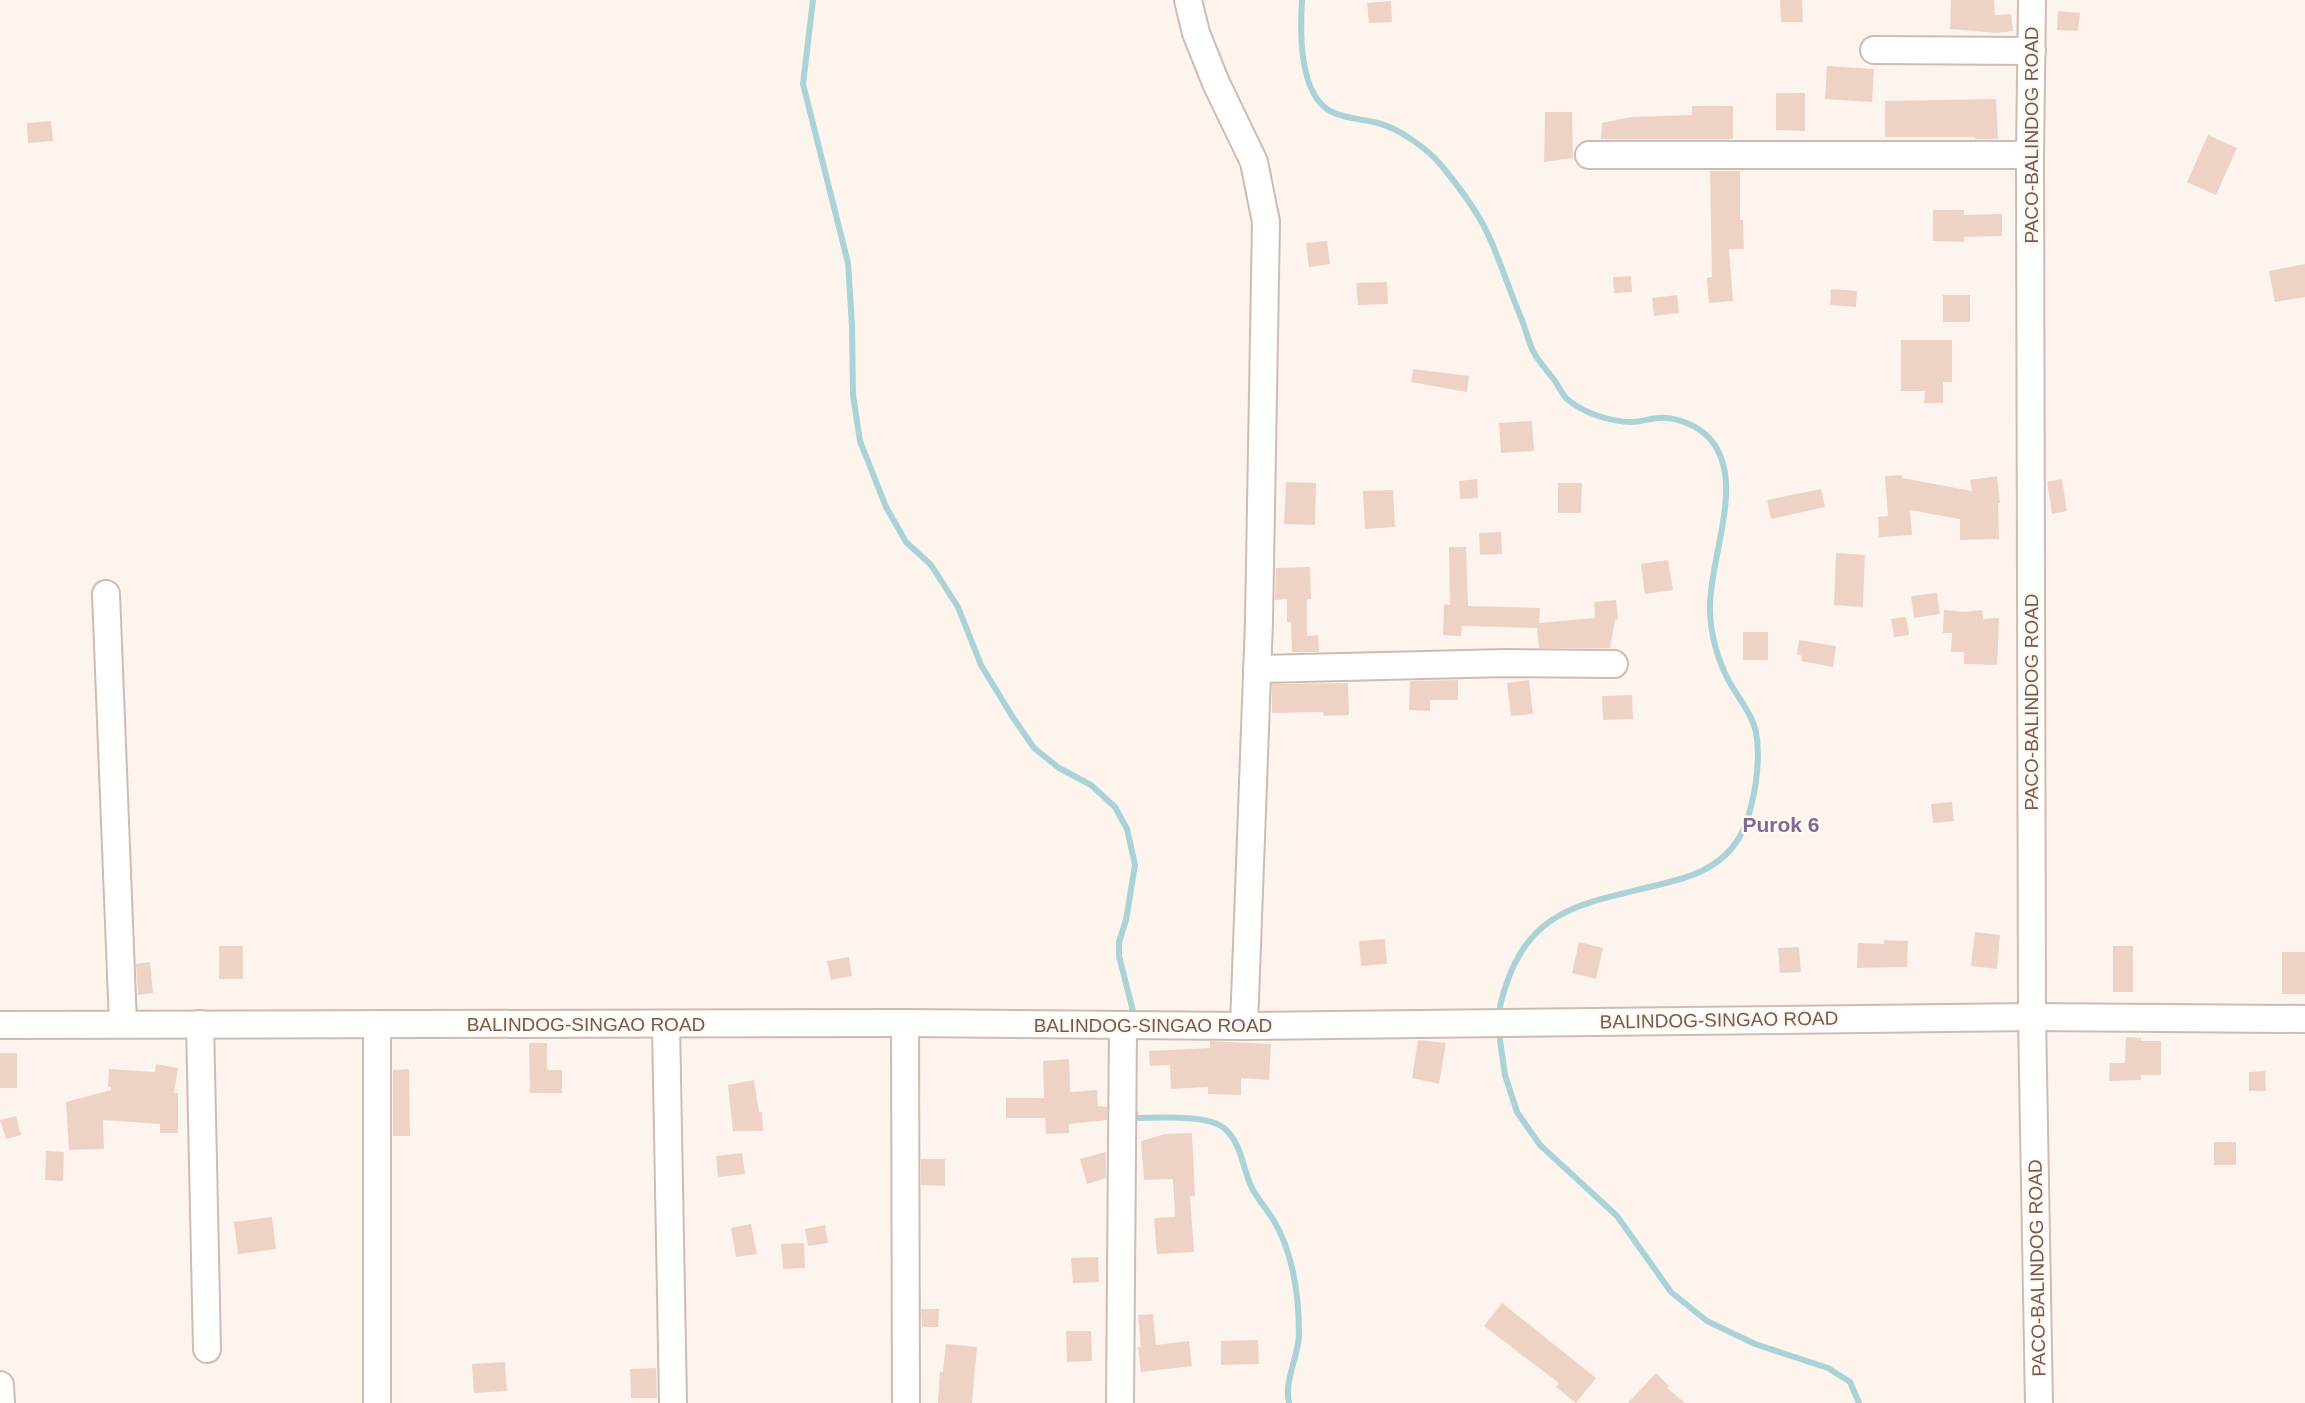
<svg xmlns="http://www.w3.org/2000/svg" width="2305" height="1403" font-family="Helvetica,sans-serif">
	<style>
		.lines { fill: none; stroke-linecap: round; stroke-linejoin: round }
		.stream { stroke: #a9d3d6; stroke-width: 6 }
		.building { fill: #efd2c6 }
		.minor-casing { stroke: #cebcb2; stroke-width: 30 }
		.minor { stroke: #fff; stroke-width: 26 }
		.labels { text-anchor: middle; dominant-baseline: central; stroke-width: 5; stroke-linejoin: round; paint-order: stroke }
		.street-label { font-size: 19px; fill: #765a50; stroke: #fef9f3 }
		.neighbourhood-label { font-size: 21px; font-weight: bold; fill: #7f6891; stroke: #fef9f3 }
	</style>
	<rect width="100%" height="100%" fill="#fcf4ed"/>
	<g class="lines">
		<!-- stream -->
		<g class="stream">
			<polyline points="813,0 803,84 848,263 852,326 853,395 860,441 886,507 906,542 931,565 958,607 981,665 1012,716 1034,748 1059,768 1091,785 1115,807 1127,829 1135,865 1126,920 1119,942 1119,956 1134,1015"/>
			<path d="M1302 0C1300 32 1299 93 1330 111 1345 119 1362 119 1378 123 1398 128 1428 149 1441 165 1460 188 1480 214 1491 241 1502 267 1511 294 1522 320 1526 331 1529 343 1534 353 1540 363 1548 372 1555 381 1559 387 1562 394 1567 399 1583 413 1611 422 1632 422 1643 422 1655 416 1667 418 1685 420 1704 429 1714 444 1744 488 1709 558 1710 609 1710 633 1718 662 1730 683 1739 699 1752 714 1756 732 1759 748 1758 766 1756 781 1753 801 1748 825 1737 841 1722 864 1698 875 1673 881 1585 905 1525 902 1500 1006"/>
			<polyline points="1500,1040 1505,1075 1517,1112 1540,1145 1617,1216 1671,1292 1707,1321 1755,1344 1828,1368 1850,1382 1859,1403"/>
			<path d="M1135 1113V1118C1157 1118 1207 1114 1224 1128 1242 1144 1242 1166 1251 1186 1257 1199 1267 1209 1274 1221 1294 1255 1299 1296 1299 1335 1298 1358 1284 1380 1289 1403"/>
		</g>
	</g>
	<!-- building -->
	<g class="building">
		<polygon points="1780,0 1802,0 1803,22 1781,22"/>
		<polygon points="1951,0 1994,0 1995,15 2011,14 2013,31 1997,33 1950,29"/>
		<polygon points="1391,1 1392,22 1369,23 1367,3"/>
		<polygon points="2058,11 2080,13 2078,31 2057,30"/>
		<polygon points="1827,66 1874,69 1872,102 1825,99"/>
		<polygon points="1776,93 1805,93 1805,131 1776,130"/>
		<polygon points="1996,99 1998,139 1975,139 1974,137 1885,137 1885,101"/>
		<polygon points="1692,106 1733,106 1733,139 1601,139 1602,123 1631,117 1692,115"/>
		<polygon points="1545,112 1572,112 1573,158 1544,162"/>
		<polygon points="51,121 53,141 28,143 27,123"/>
		<polygon points="2208,135 2237,148 2216,195 2187,182"/>
		<polygon points="1710,171 1740,171 1740,220 1743,220 1744,249 1729,249 1733,301 1709,303 1707,278 1712,277"/>
		<polygon points="1933,210 1964,210 1964,215 2002,214 2002,236 1964,237 1964,242 1933,241"/>
		<polygon points="1327,241 1330,264 1309,267 1306,243"/>
		<polygon points="2305,264 2305,297 2275,302 2269,271"/>
		<polygon points="1631,276 1632,292 1614,293 1613,277"/>
		<polygon points="1387,282 1388,304 1358,305 1356,283"/>
		<polygon points="1831,289 1857,291 1856,307 1830,305"/>
		<polygon points="1677,295 1679,313 1654,316 1652,298"/>
		<rect x="1943" y="295" width="27" height="27"/>
		<polygon points="1901,340 1952,340 1952,382 1943,382 1943,403 1924,403 1925,391 1901,391"/>
		<polygon points="1413,369 1469,376 1467,392 1411,382"/>
		<polygon points="1532,421 1534,451 1501,453 1499,423"/>
		<polygon points="1902,475 1902,478 1972,491 1970,480 1997,476 2000,503 1998,503 1999,539 1960,540 1960,519 1910,510 1912,535 1879,537 1878,517 1888,516 1885,476"/>
		<polygon points="1477,479 1478,498 1460,499 1459,481"/>
		<polygon points="2062,479 2067,511 2052,514 2047,482"/>
		<polygon points="1286,482 1316,483 1315,525 1284,524"/>
		<polygon points="1558,483 1582,483 1581,513 1558,513"/>
		<polygon points="1821,489 1825,507 1771,519 1767,500"/>
		<polygon points="1393,490 1395,527 1365,529 1363,491"/>
		<polygon points="1501,532 1502,554 1480,555 1479,533"/>
		<polygon points="1449,547 1466,547 1468,606 1540,608 1539,623 1595,618 1594,602 1616,600 1618,619 1615,620 1610,648 1539,648 1537,628 1462,626 1461,636 1443,635 1444,604 1450,605"/>
		<polygon points="1836,553 1865,555 1863,607 1834,605"/>
		<polygon points="1668,560 1673,590 1645,594 1641,564"/>
		<polygon points="1310,567 1311,599 1307,599 1307,636 1318,635 1319,652 1292,652 1291,622 1287,622 1287,599 1275,600 1276,568"/>
		<polygon points="1937,593 1940,614 1914,618 1911,596"/>
		<polygon points="1944,610 1965,612 1982,610 1983,619 1999,618 1997,665 1964,664 1964,652 1951,652 1952,633 1943,633"/>
		<polygon points="1906,617 1909,635 1894,637 1891,619"/>
		<rect x="1743" y="632" width="25" height="28"/>
		<polygon points="1799,640 1836,646 1833,667 1801,661 1802,656 1797,654"/>
		<polygon points="1458,680 1458,700 1430,700 1430,711 1409,710 1410,681"/>
		<polygon points="1529,680 1533,714 1511,716 1507,683"/>
		<polygon points="1348,683 1349,715 1324,716 1323,712 1272,713 1272,684"/>
		<polygon points="1632,695 1633,719 1603,720 1602,696"/>
		<polygon points="1952,802 1954,821 1933,823 1931,804"/>
		<polygon points="1975,932 2000,935 1997,969 1971,966"/>
		<polygon points="1385,939 1387,964 1361,966 1359,941"/>
		<polygon points="1884,940 1908,941 1907,967 1857,968 1858,943 1884,944"/>
		<polygon points="1579,942 1603,948 1596,979 1572,973"/>
		<rect x="219" y="946" width="24" height="33"/>
		<rect x="2113" y="946" width="20" height="46"/>
		<polygon points="1799,947 1801,972 1780,973 1778,948"/>
		<rect x="2282" y="952" width="23" height="42"/>
		<polygon points="849,957 852,976 831,980 827,961"/>
		<polygon points="150,962 153,993 138,995 136,964"/>
		<polygon points="2126,1037 2141,1038 2141,1041 2161,1041 2161,1075 2141,1075 2141,1080 2109,1081 2110,1063 2125,1063"/>
		<polygon points="1418,1040 1446,1043 1439,1084 1412,1078"/>
		<polygon points="1210,1041 1271,1044 1269,1080 1241,1078 1241,1095 1208,1094 1208,1087 1171,1089 1170,1065 1150,1066 1149,1051 1210,1048"/>
		<polygon points="529,1043 547,1043 547,1070 562,1070 562,1093 530,1093"/>
		<rect x="0" y="1053" width="17" height="35"/>
		<polygon points="1069,1059 1070,1092 1097,1090 1098,1106 1107,1107 1107,1120 1069,1124 1069,1133 1046,1134 1045,1118 1006,1118 1006,1098 1044,1098 1043,1061"/>
		<polygon points="156,1064 178,1068 174,1093 178,1093 178,1133 160,1133 160,1124 103,1120 104,1149 69,1150 66,1102 111,1090 111,1087 108,1087 109,1069 155,1072"/>
		<polygon points="409,1069 410,1136 393,1136 393,1070"/>
		<polygon points="2265,1071 2266,1091 2249,1091 2249,1072"/>
		<polygon points="754,1080 759,1112 762,1112 763,1131 733,1131 728,1085"/>
		<polygon points="16,1116 21,1135 6,1139 0,1120"/>
		<polygon points="1192,1133 1195,1196 1190,1196 1194,1252 1157,1254 1154,1218 1175,1217 1173,1179 1144,1180 1141,1141 1165,1134"/>
		<rect x="2214" y="1142" width="22" height="23"/>
		<polygon points="46,1151 64,1152 63,1181 45,1180"/>
		<polygon points="1106,1152 1106,1178 1087,1184 1080,1159"/>
		<polygon points="742,1153 745,1174 718,1177 716,1156"/>
		<polygon points="921,1159 945,1159 945,1186 921,1185"/>
		<polygon points="272,1217 276,1249 238,1254 234,1222"/>
		<polygon points="751,1224 757,1254 736,1257 731,1228"/>
		<polygon points="825,1225 828,1243 808,1246 805,1229"/>
		<polygon points="804,1243 805,1268 783,1269 781,1244"/>
		<polygon points="1098,1257 1099,1282 1073,1283 1071,1258"/>
		<polygon points="1502,1303 1596,1378 1576,1403 1556,1387 1559,1383 1484,1326"/>
		<polygon points="921,1309 939,1309 938,1327 922,1327"/>
		<polygon points="1153,1314 1156,1345 1189,1341 1192,1366 1141,1372 1138,1347 1141,1347 1138,1315"/>
		<polygon points="1066,1331 1091,1331 1092,1361 1067,1362"/>
		<polygon points="1258,1340 1259,1364 1221,1365 1221,1341"/>
		<polygon points="946,1344 977,1347 972,1403 938,1403 940,1372 943,1372"/>
		<polygon points="505,1362 507,1391 474,1393 472,1364"/>
		<polygon points="656,1368 657,1398 631,1398 630,1369"/>
		<polygon points="1656,1373 1669,1386 1667,1388 1685,1403 1628,1403"/>
	</g>
	<g class="lines">
		<defs>
			<g id="minor">
				<polyline points="1188,0 1196,33 1216,83 1254,162 1266,222 1259,621 1244,1026"/>
				<polyline points="2032,0 2030,155 2032,1017 2039,1403"/>
				<polyline points="1874,50 2032,51"/>
				<polyline points="1589,155 2030,155"/>
				<polyline points="106,594 123,1024"/>
				<polyline points="1257,669 1507,663 1614,664"/>
				<polyline points="905,1023 906,1403"/>
				<polyline points="200,1024 207,1349"/>
				<polyline points="666,1024 673,1403"/>
				<polyline points="0,1025 905,1023 1244,1026 2032,1017 2305,1019"/>
				<polyline points="0,1385 1,1403"/>
				<polyline points="377,1403 377,1024"/>
				<polyline points="1120,1403 1123,1026"/>
			</g>
		</defs>
		<!-- minor casing -->
		<use href="#minor" class="minor-casing"/>
		<!-- minor -->
		<use href="#minor" class="minor"/>
	</g>
	<g class="labels">
		<!-- street labels -->
		<g class="street-label">
			<text transform="translate(2031 135) rotate(-90)">PACO-BALINDOG ROAD</text>
			<text transform="translate(2031 702) rotate(-90)">PACO-BALINDOG ROAD</text>
			<text transform="translate(1719 1020) rotate(-1)">BALINDOG-SINGAO ROAD</text>
			<text x="586" y="1024">BALINDOG-SINGAO ROAD</text>
			<text x="1153" y="1025">BALINDOG-SINGAO ROAD</text>
			<text transform="translate(2037 1268) rotate(-91)">PACO-BALINDOG ROAD</text>
		</g>
		<!-- neighbourhood labels -->
		<g class="neighbourhood-label">
			<text x="1781" y="824">Purok 6</text>
		</g>
	</g>
</svg>
